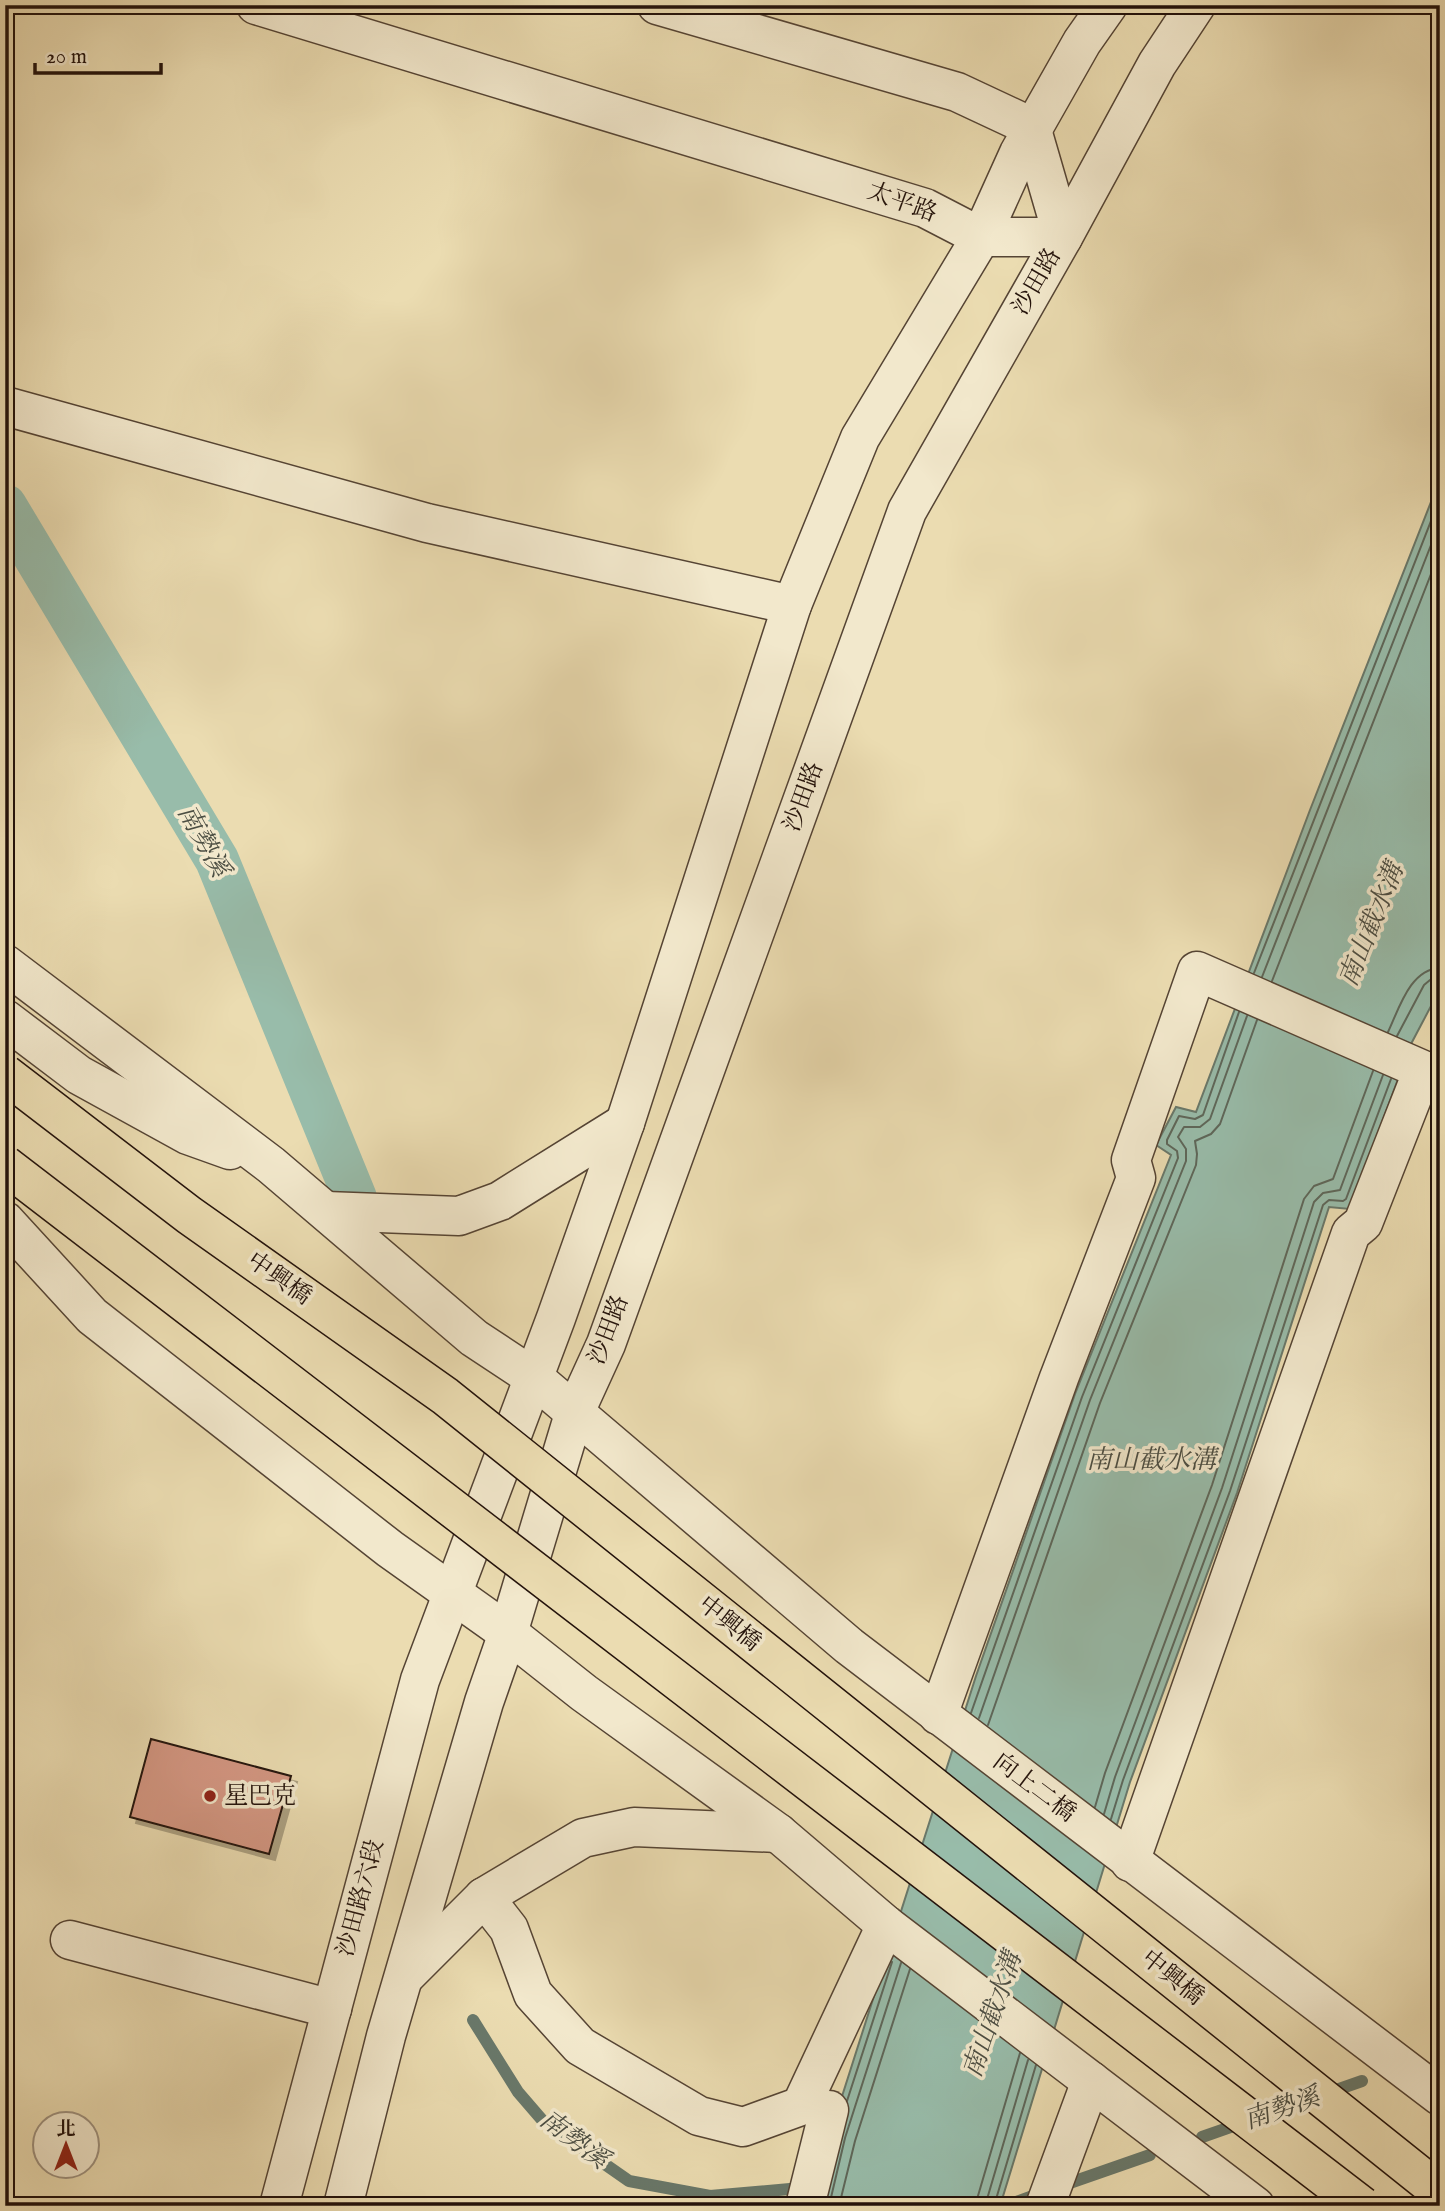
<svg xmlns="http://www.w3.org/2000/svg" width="1445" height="2211" font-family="'IM FELL English','Noto Serif TC',serif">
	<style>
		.water { fill: #98bcaa; stroke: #69786a; stroke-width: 2 }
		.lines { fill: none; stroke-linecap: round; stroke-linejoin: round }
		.shore { stroke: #5e675a; stroke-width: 2 }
		.stream { stroke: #69786a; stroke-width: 12 }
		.canal { stroke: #98bcaa; stroke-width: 44 }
		.building { fill: #d49783; stroke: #23120b; stroke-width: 2; filter: url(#shadow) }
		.minor-casing { stroke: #554434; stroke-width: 41 }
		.minor { stroke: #f2e8cc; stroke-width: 38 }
		.major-bridge-casing { stroke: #23120b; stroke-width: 41; stroke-linecap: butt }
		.major-bridge { stroke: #ebdcb1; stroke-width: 38 }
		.poi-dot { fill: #8f2418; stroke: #f2e8cc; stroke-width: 2.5 }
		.labels { text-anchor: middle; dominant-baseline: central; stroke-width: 7; stroke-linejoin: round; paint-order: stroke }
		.street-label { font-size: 24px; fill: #23120b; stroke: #f2e8cc }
		.poi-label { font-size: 24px; fill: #23120b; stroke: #f2e8cc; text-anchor: start }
		.water-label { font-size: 26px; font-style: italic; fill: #4c4e43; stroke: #f2e8cc }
	</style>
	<defs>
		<filter id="shadow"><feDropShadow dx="6" dy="6" stdDeviation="0" flood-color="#0004"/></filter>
	</defs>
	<rect width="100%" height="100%" fill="#ebdcb1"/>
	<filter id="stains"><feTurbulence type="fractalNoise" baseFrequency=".00286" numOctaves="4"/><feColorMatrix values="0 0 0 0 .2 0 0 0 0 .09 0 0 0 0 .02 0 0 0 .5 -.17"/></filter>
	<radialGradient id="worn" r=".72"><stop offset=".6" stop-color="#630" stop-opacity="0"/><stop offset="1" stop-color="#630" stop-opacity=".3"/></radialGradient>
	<!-- water -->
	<polygon class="water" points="1440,479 1440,989 1411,1044 1350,1209 1329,1207 1237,1493 1130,1782 1000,2206 812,2206 830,2134 976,1676 1075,1394 1171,1155 1156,1145 1176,1107 1196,1112 1310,810"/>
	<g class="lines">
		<!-- shore -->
		<g class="shore">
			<polyline points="1254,973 1440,498"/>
			<polyline points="1262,977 1440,522"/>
			<polyline points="1272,981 1440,551"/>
			<path d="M1388 1032C1399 1009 1410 969 1440 968"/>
			<polyline points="1397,1036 1424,985 1430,980 1440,978"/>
			<polyline points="971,1713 1082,1397 1178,1158 1177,1151 1167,1144 1167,1140 1179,1116 1195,1119 1203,1115 1239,1012"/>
			<polyline points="979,1718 1090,1400 1186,1161 1186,1149 1178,1137 1184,1127 1200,1127 1210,1119 1247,1016"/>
			<polyline points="988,1725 1100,1403 1196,1165 1197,1154 1195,1141 1211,1134 1220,1124 1257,1020"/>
			<polyline points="1095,1807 1105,1773 1212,1485 1304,1199 1314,1186 1333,1179 1373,1071"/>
			<polyline points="1104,1814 1115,1777 1222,1488 1314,1202 1323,1193 1340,1190 1383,1075"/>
			<polyline points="1111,1819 1123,1780 1230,1491 1323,1205 1329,1200 1343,1201 1346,1199 1391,1079"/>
			<polyline points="847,2101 892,1962"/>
			<polyline points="829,2206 845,2138 901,1963"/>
			<polyline points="839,2206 855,2141 910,1969"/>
			<polyline points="975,2206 1020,2053"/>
			<polyline points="985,2206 1028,2060"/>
			<polyline points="994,2206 1036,2065"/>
		</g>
		<!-- stream -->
		<g class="stream">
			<polyline points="473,2020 518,2092 543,2121 629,2181 710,2196 801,2188"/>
			<polyline points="1202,2137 1362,2081"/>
			<polyline points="1061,2186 1150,2155"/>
			<polyline points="1005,2206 1041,2193"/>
		</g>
		<!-- canal -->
		<polyline class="canal" points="5,506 217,860 355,1198"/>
	</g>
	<!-- building -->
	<polygon class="building" points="151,1739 291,1776 269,1854 130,1817"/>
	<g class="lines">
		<defs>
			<g id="minor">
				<polyline points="256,5 925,208 981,237 1063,237 1032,130 1019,121 957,92 657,5"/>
				<polyline points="5,406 427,523 792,605"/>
				<polyline points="5,964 271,1165 474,1338 533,1377 849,1646 1440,2096"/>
				<polyline points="5,1019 79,1075 188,1135 230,1150"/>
				<polyline points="326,1211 459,1216 500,1201 625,1123"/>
				<polyline points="5,1221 92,1316 390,1549 508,1633 584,1693 778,1833 886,1925 1255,2206"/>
				<polyline points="938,1715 1059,1378 1136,1178 1131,1160 1197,971 1423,1070 1363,1223 1351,1233 1130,1862"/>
				<polyline points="484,1897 509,1929 533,1994 580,2046 699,2116 743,2127 801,2106 886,1925"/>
				<polyline points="70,1940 332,2009"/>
				<polyline points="407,1974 484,1897 583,1838 634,1827 778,1833"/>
				<polyline points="279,2206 420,1680 556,1318 625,1123 792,605 860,438 981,237 1019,153 1082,42 1108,5"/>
				<polyline points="343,2206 386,2036 484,1702 508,1633 574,1414 606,1344 907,511 1063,237 1157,64 1196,5"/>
				<polyline points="805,2206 829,2110"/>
				<polyline points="1045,2206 1091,2081"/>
			</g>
		</defs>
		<!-- minor casing -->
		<use href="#minor" class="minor-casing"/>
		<!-- minor -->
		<use href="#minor" class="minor"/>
		<defs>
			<g id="major-bridge">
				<polyline points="5,1074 189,1215 445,1396 1440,2192"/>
				<polyline points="5,1165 1362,2206"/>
			</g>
		</defs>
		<!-- major-bridge casing -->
		<use href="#major-bridge" class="major-bridge-casing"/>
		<!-- major-bridge -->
		<use href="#major-bridge" class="major-bridge"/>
	</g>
	<!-- markers -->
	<circle class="poi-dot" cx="210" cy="1796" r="7"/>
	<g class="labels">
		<!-- street labels -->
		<g class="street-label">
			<text transform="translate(902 203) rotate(20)">太平路</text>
			<text transform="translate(1037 282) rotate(-60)">沙田路</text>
			<text transform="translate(804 797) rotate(-70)">沙田路</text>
			<text transform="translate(279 1279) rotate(35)">中興橋</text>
			<text transform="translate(609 1330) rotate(-69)">沙田路</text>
			<text transform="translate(729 1624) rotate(39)">中興橋</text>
			<text transform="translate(1034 1788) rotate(37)">向上二橋</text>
			<text transform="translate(361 1898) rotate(-75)">沙田路六段</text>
			<text transform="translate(1172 1978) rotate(39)">中興橋</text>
		</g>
		<!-- poi labels -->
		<g class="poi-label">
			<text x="224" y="1796">星巴克</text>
		</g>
		<!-- water labels -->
		<g class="water-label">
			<text transform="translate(203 841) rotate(61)">南勢溪</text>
			<text transform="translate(1372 925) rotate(-68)">南山截水溝</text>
			<text x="1151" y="1460">南山截水溝</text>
			<text transform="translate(993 2015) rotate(-71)">南山截水溝</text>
			<text transform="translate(1282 2109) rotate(-19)">南勢溪</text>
			<text transform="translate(574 2140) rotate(37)">南勢溪</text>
		</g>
	</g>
	<!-- margin -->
	<rect width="1445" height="2211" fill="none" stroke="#ebdcb1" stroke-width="28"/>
	<rect x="7" y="7" width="1431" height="2197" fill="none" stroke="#23120b" stroke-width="3.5"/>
	<rect x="14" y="14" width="1417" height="2183" fill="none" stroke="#23120b" stroke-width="2"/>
	<!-- north arrow -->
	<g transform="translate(66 2145)"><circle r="33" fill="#f2e8cc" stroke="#9f927f" stroke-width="2"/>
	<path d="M0-5L12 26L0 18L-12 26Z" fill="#8f2418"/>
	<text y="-10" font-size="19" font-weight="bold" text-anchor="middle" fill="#23120b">北</text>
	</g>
	<!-- scale -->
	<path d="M35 63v10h126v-10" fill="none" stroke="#23120b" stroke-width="3.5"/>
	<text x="46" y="63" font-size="21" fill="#23120b" stroke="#f2e8cc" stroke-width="5" paint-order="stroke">20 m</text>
	<rect width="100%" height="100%" filter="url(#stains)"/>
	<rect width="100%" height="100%" fill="url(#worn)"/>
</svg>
